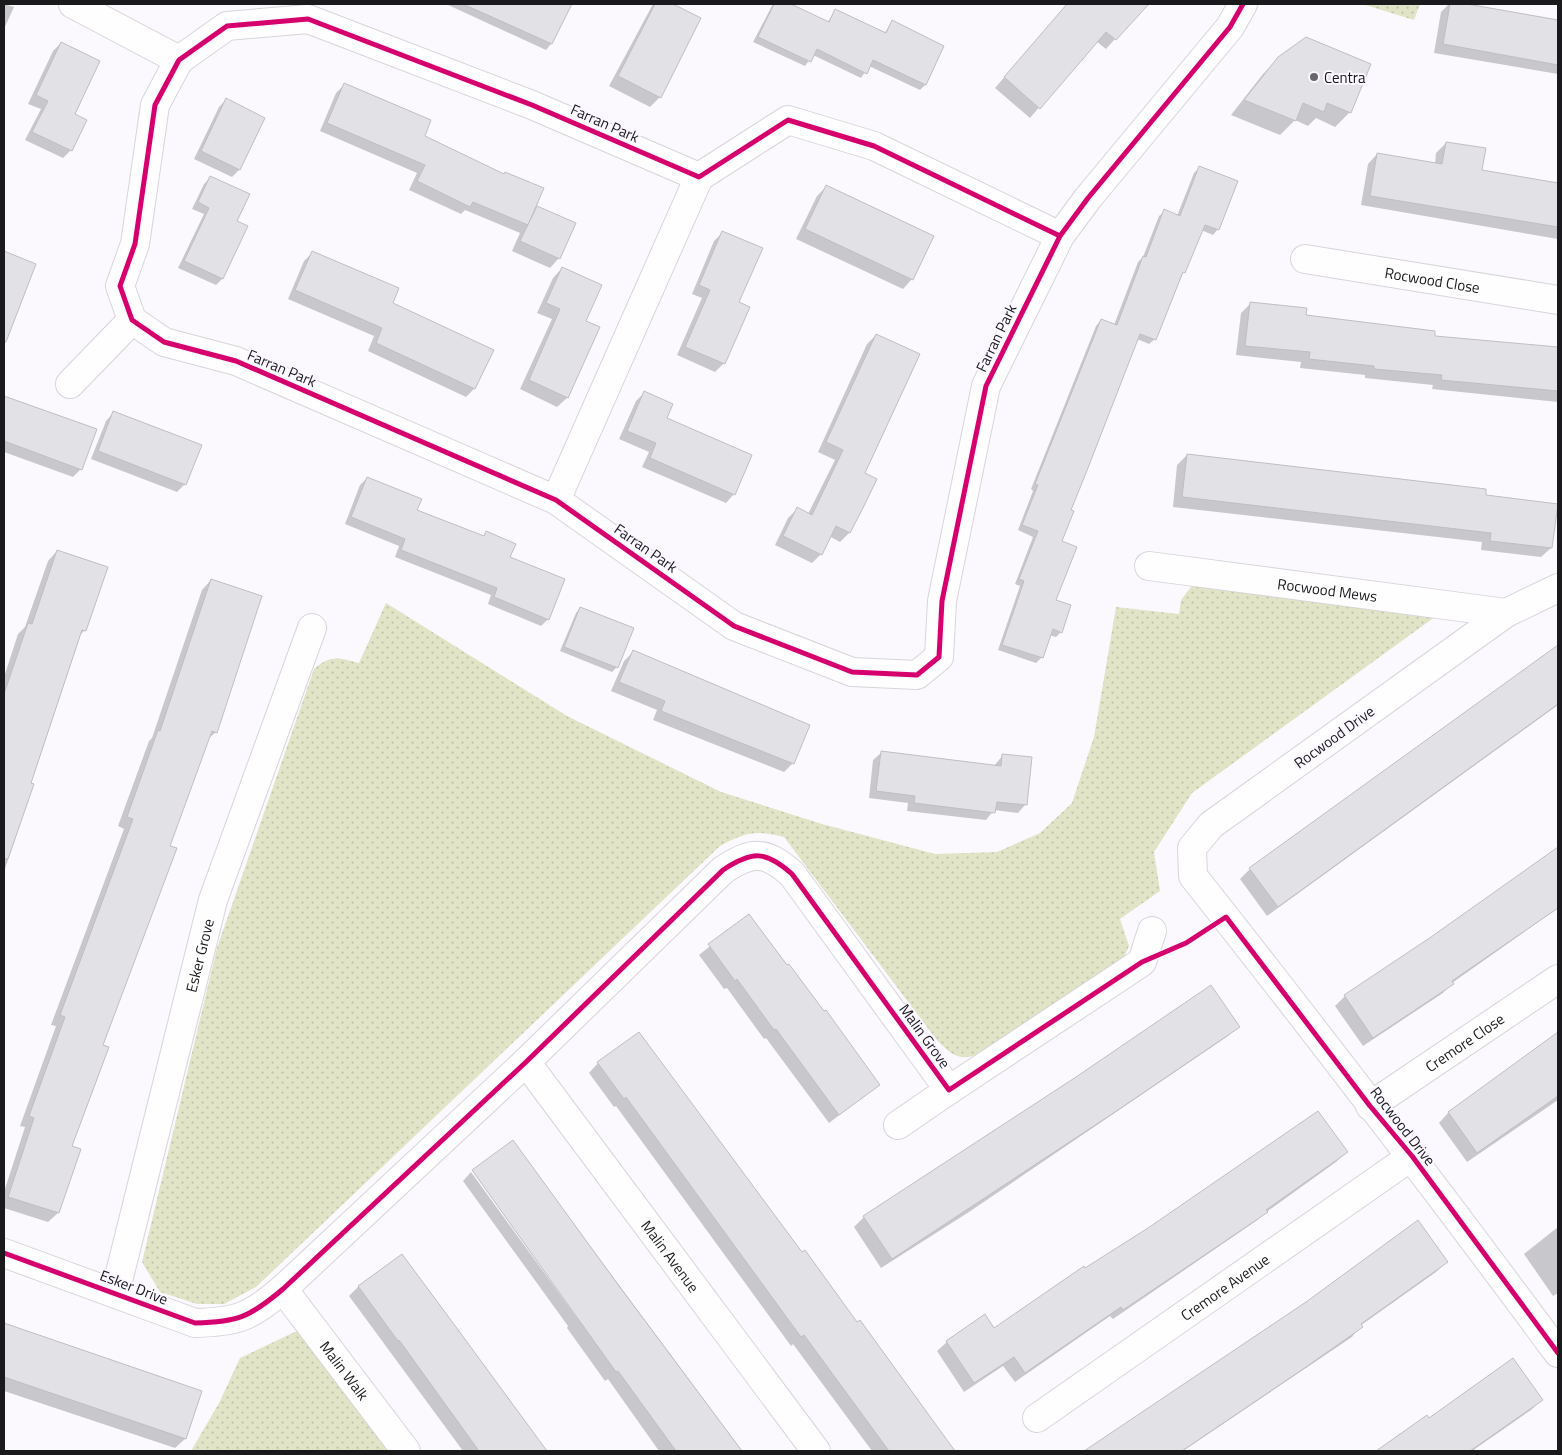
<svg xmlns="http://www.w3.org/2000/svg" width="1562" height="1455" font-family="'Titillium Web',sans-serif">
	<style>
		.grass { fill: url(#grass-dots) }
		.shadow { fill: #0003 }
		.building { fill: #e2e1e5; stroke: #c0bec2 }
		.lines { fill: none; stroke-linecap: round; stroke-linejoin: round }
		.minor-casing { stroke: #d7d5d9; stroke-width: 30 }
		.minor { stroke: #fefeff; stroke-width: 28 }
		.cycleway-casing { stroke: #fbf8ff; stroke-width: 8 }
		.cycleway { stroke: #d6006c; stroke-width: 5 }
		.poi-dot { fill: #69676b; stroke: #fbf8ff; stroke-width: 2 }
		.labels { text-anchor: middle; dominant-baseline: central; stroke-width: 4; stroke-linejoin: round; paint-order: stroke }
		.poi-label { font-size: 15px; fill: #1a191c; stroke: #fbf8ff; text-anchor: start }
		.street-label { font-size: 15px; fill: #1a191c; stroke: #fbf8ff }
	</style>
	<defs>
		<pattern id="grass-dots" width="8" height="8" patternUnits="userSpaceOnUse" patternTransform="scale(1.25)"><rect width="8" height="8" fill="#e1e4c6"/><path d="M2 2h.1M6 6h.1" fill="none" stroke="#c0c3aa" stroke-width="1.8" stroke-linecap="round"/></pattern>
	</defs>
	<rect width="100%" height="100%" fill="#fbf9fe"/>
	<!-- grass -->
	<g class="grass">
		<polygon points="1362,4 1420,4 1414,20"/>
		<path d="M1194 583 1439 614 1192 793 1154 852 1160 891 1120 919 1129 946 1124 957 1112 967 989 1049C964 1062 955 1060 936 1039L784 837C756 830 746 832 720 846L256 1287 224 1304H197L160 1292 142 1262 217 948 314 669C331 654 339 658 359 663L386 603 567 716 721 792 822 824 935 854 997 852 1040 833 1072 803 1094 737 1116 607 1179 614 1181 600Z"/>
		<polygon points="299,1330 393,1451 191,1451 219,1403 240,1358"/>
	</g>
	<!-- shadow -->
	<g class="shadow">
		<polygon points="4,4 14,7 4,29"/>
		<polygon points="446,4 562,4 569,7 551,44 546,50"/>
		<polygon points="653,4 670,4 700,19 660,97 650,107 609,86"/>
		<polygon points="773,4 788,4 827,23 835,11 884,34 892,22 943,47 925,85 920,90 869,66 861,78 813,55 805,66 753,42"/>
		<polygon points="1085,4 1146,4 1106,49 1096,41 1030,118 995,88 1062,11 1071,19"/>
		<polygon points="1449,4 1558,20 1558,74 1434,53 1441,12"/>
		<polygon points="61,43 73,115 71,150 63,158 25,140 41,109 28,104 53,51"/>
		<polygon points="1279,58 1350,112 1335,127 1316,118 1308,126 1295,120 1280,135 1231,115 1263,74"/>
		<polygon points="344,85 532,212 537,207 559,258 550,268 512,251 520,233 465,210 461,214 409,190 417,173 320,131 336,93"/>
		<polygon points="226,100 264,118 239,170 232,177 194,159 219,107"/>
		<polygon points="1446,143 1481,171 1558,184 1558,239 1361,205 1368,164 1377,154 1435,164 1436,153"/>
		<polygon points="1199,168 1218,229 1213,235 1201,230 1155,339 1149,344 1137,339 1070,511 1061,541 1055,601 1061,632 1056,637 1049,635 1041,658 1036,663 998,650 1020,586 1015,584 1033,537 1018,530 1033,491 1031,489 1096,326 1101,320 1114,325 1138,262 1143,257 1159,216 1165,211 1177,216 1194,173"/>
		<polygon points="210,178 236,221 246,226 222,279 216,285 178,268 204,214 192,209 204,184"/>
		<polygon points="826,187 912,279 903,289 796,239 817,196"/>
		<polygon points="723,232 737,303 724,363 715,372 677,355 702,298 692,294 714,241"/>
		<polygon points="4,253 34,265 4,343"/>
		<polygon points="312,253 391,304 492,351 474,389 466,397 368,351 374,336 288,299 304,261"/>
		<polygon points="562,268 584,321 599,327 567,398 557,407 520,389 552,319 537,313 553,278"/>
		<polygon points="1250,304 1305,316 1433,337 1558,349 1558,402 1432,389 1433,385 1365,378 1365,375 1300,368 1301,362 1236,355 1241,313"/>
		<polygon points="876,335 864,473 876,479 849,533 840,542 829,536 821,554 812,563 775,545 788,518 797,509 808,514 835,460 818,452 867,344"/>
		<polygon points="645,392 665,419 734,494 726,503 642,467 649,452 619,439 636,401"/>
		<polygon points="12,400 81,469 73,477 4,452 4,408"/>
		<polygon points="114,412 185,484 177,492 91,459 106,421"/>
		<polygon points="1187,455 1484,496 1551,548 1541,557 1481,550 1482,542 1173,507 1177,465"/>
		<polygon points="367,478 415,510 482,537 486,533 509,557 548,619 541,626 488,604 491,595 395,557 399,546 345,524 360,485"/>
		<polygon points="57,551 85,630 78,637 30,784 33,784 4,872 4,677 18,634 25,627 48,561"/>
		<polygon points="211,580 216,732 207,740 169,847 102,1045 71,1147 80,1150 58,1213 48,1222 4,1208 4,1192 25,1127 20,1126 56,1026 51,1025 124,829 118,826 149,741 152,738 202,590"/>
		<polygon points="580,608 617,667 612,672 560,651 576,613"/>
		<polygon points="1558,648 1558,705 1267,916 1240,879 1250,869"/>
		<polygon points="633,652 793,763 784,772 653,720 657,710 611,691 624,661"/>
		<polygon points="881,753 994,766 1003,755 1031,758 1025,805 1018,813 994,810 986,820 907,811 908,803 869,798 873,760"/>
		<polygon points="1558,848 1558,908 1452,983 1443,993 1363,1046 1335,1006 1345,996 1432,938"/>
		<polygon points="749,915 879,1085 829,1123 766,1038 764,1039 727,988 724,989 699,955"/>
		<polygon points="1238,1027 1228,1036 969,1212 881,1268 854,1227 864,1217"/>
		<polygon points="1558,1035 1558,1100 1467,1162 1439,1123 1448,1113"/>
		<polygon points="598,1063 802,1254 857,1324 860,1322 954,1451 872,1451 793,1344 791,1346 616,1106 614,1107 589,1073"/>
		<polygon points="513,1142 742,1451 659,1451 608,1379 605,1381 567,1328 568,1326 463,1181 471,1172 580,1322"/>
		<polygon points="1346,1152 1336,1162 1265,1213 1256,1221 1113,1319 1110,1316 1015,1382 1003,1366 964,1392 937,1351 947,1342 994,1330 1085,1270"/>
		<polygon points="1558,1227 1558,1293 1553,1296 1524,1254"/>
		<polygon points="401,1256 545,1451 463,1451 349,1296 358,1287"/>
		<polygon points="1446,1262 1436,1272 1360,1326 1352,1337 1183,1451 1087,1451"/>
		<polygon points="4,1326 200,1392 185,1439 175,1448 4,1391"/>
		<polygon points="1541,1400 1531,1410 1472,1451 1378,1451 1427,1417 1429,1420"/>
	</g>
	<!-- building -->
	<g class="building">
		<polygon points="463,4 572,4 552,44"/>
		<polygon points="655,4 673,4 701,18 661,98 618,76"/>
		<polygon points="774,4 791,4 829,22 835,9 886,33 892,20 944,46 926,85 873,60 867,74 817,49 811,62 758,37"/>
		<polygon points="1067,4 1149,4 1116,40 1106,32 1040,109 1004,77"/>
		<polygon points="1450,4 1467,4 1558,20 1558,65 1443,44"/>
		<polygon points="1306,37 1371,64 1351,113 1327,103 1324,112 1303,103 1296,121 1244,100 1278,57"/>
		<polygon points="61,42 100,61 75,114 87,120 72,151 32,132 48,101 36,95"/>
		<polygon points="344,83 431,120 425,136 504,174 505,172 544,188 528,225 473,202 470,207 417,181 425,165 327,123"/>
		<polygon points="226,98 265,118 240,170 201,151"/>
		<polygon points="1446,142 1486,148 1482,170 1558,183 1558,227 1370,196 1377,153 1442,164"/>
		<polygon points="1199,166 1238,181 1219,230 1205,225 1185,273 1183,272 1156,340 1140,334 1086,473 1071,510 1074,511 1062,541 1077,547 1056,600 1071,605 1062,633 1053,629 1043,658 1002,645 1024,581 1019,579 1038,531 1022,525 1038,485 1035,484 1101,319 1117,325 1143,256 1146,257 1164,209 1180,216"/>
		<polygon points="210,176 250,194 237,221 248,226 223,279 184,261 209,208 198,202"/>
		<polygon points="826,185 934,236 913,280 805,229"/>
		<polygon points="537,206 576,223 560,259 520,241"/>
		<polygon points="722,231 763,248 739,302 750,307 725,364 685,347 710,290 699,285"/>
		<polygon points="4,251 36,264 6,342 4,342"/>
		<polygon points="312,251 399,288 393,303 494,350 475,389 376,343 382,328 295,290"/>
		<polygon points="562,267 602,285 586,321 600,327 568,398 529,380 560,309 546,303"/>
		<polygon points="1250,302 1307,308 1306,315 1435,331 1435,336 1558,347 1558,391 1441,380 1442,375 1374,369 1374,366 1309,359 1310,352 1245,346"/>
		<polygon points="876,334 920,354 865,473 877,479 863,508 850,533 836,526 822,555 783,536 797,507 812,515 843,450 826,442"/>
		<polygon points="644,391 673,404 667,418 752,455 735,495 650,458 656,443 627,431"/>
		<polygon points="4,396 97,429 82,470 4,441"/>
		<polygon points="113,411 202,445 186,485 98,451"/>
		<polygon points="1187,454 1486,489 1486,495 1558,504 1552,548 1490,541 1491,533 1182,497"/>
		<polygon points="367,477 422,499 417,510 484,536 486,531 516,544 510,557 565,579 549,620 494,597 497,588 401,550 405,539 351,517"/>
		<polygon points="57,550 108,567 86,631 82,630 31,783 34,784 8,859 4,858 4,694 28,623 32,624"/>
		<polygon points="211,579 262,596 217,733 212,731 170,846 177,848 103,1045 109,1047 72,1146 81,1149 59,1213 8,1197 34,1118 29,1116 65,1017 60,1015 133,819 127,817 158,730 160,731"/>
		<polygon points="580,607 634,628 618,668 564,647"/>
		<polygon points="1558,645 1558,704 1278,907 1249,868"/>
		<polygon points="633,650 810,725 794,764 661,711 665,701 619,682"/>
		<polygon points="881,751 1001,766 1002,754 1032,757 1027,805 997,802 995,813 914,803 915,796 876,791"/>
		<polygon points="1558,847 1558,908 1452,981 1454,984 1373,1038 1344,995 1431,937"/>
		<polygon points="749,914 787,965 789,964 824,1011 826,1010 880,1085 839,1115 776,1029 774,1030 737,979 735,981 708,944"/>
		<polygon points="1211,985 1240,1027 1115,1112 892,1259 863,1216 1076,1077"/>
		<polygon points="639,1032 802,1252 805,1250 857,1322 860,1320 955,1451 889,1451 804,1335 801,1337 626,1097 624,1099 597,1062"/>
		<polygon points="1558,1032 1558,1096 1477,1153 1448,1112"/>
		<polygon points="1318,1111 1348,1152 1266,1210 1268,1212 1178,1273 1123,1310 1121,1307 1025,1373 1014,1357 974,1383 946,1341 985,1314 994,1328 1084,1266 1085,1268 1148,1228"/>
		<polygon points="513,1140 619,1286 742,1451 676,1451 618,1371 616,1372 472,1170"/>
		<polygon points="1418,1220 1448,1262 1361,1324 1363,1327 1306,1367 1182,1451 1084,1451 1306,1302"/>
		<polygon points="402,1254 456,1327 547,1451 479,1451 399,1340 398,1341 358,1286"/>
		<polygon points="4,1323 202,1391 186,1439 4,1377"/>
		<polygon points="1513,1358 1543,1400 1470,1451 1376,1451 1427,1415 1429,1418"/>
	</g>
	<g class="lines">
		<defs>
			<g id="minor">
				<polyline points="73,4 179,60"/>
				<polyline points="1060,236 874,146 788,120 699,177 532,105 308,19 227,26 179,60 155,105 135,244 120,286 132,320 164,342 236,361 556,500 734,626 852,672 917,675 939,657 942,601 986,386 1060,236 1088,198 1230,27 1243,4"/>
				<path id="s1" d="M1305 259 1558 300"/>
				<polyline points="70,384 132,320"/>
				<polyline points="556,500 699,177"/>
				<path id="s2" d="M1149 566 1506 613"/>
				<path d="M1558 588 1506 613 1211 825 1192 848 1193 876C1317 1033 1439 1192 1558 1353"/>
				<path id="s3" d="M526 1062 816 1451"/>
				<path id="s4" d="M1370 1106 1558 979"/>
				<polyline points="898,1125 949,1090"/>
				<path d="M4 1253 195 1323C238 1322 250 1317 283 1289L526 1062 723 870C752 851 765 850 792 874L949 1090 1142 962 1152 931"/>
				<path id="s5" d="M283 1289 406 1451"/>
				<path id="s6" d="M115 1293 213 900 312 628"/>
				<path id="s7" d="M1037 1418 1412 1156"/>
			</g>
		</defs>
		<!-- minor casing -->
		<use href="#minor" class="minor-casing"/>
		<!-- minor -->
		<use href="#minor" class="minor"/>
		<defs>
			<g id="cycleway">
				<polyline points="1060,236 874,146 788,120 699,177 532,105 308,19 227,26 179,60 155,105 135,244 120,286 132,320 164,342 236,361 556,500 734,626 852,672 917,675 939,657 942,601 986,386 1060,236 1088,198 1230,27 1243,4"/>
				<path d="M4 1253 195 1323C238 1322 250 1317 283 1289L526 1062 723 870C752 851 765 850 792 874L949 1090 1142 962 1186 943 1226 917 1370 1106 1412 1156 1558 1353"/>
			</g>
		</defs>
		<!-- cycleway casing -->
		<use href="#cycleway" class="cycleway-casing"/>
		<!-- cycleway -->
		<use href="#cycleway" class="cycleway"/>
	</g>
	<!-- markers -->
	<circle class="poi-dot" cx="1314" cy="77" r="5"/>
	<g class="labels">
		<!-- poi labels -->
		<g class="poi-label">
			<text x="1324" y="77">Centra</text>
		</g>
		<!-- street labels -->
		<g class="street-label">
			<text transform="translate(605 123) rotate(24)">Farran Park</text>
			<text stroke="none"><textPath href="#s1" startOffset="129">Rocwood Close</textPath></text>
			<text transform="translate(996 338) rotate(-64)">Farran Park</text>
			<text transform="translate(282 368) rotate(23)">Farran Park</text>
			<text transform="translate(646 548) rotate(35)">Farran Park</text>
			<text stroke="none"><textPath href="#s2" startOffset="180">Rocwood Mews</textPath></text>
			<text transform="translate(1334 737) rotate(-36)">Rocwood Drive</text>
			<text stroke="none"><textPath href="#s6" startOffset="348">Esker Grove</textPath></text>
			<text transform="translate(925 1036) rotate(54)">Malin Grove</text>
			<text stroke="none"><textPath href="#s4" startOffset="114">Cremore Close</textPath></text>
			<text transform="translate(1403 1126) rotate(52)">Rocwood Drive</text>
			<text stroke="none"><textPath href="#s3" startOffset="242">Malin Avenue</textPath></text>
			<text transform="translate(134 1287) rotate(21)">Esker Drive</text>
			<text stroke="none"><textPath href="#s7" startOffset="229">Cremore Avenue</textPath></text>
			<text stroke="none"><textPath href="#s5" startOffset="102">Malin Walk</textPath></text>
		</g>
	</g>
	<!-- border -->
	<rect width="1562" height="1455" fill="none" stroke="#1a191c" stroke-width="10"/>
</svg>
